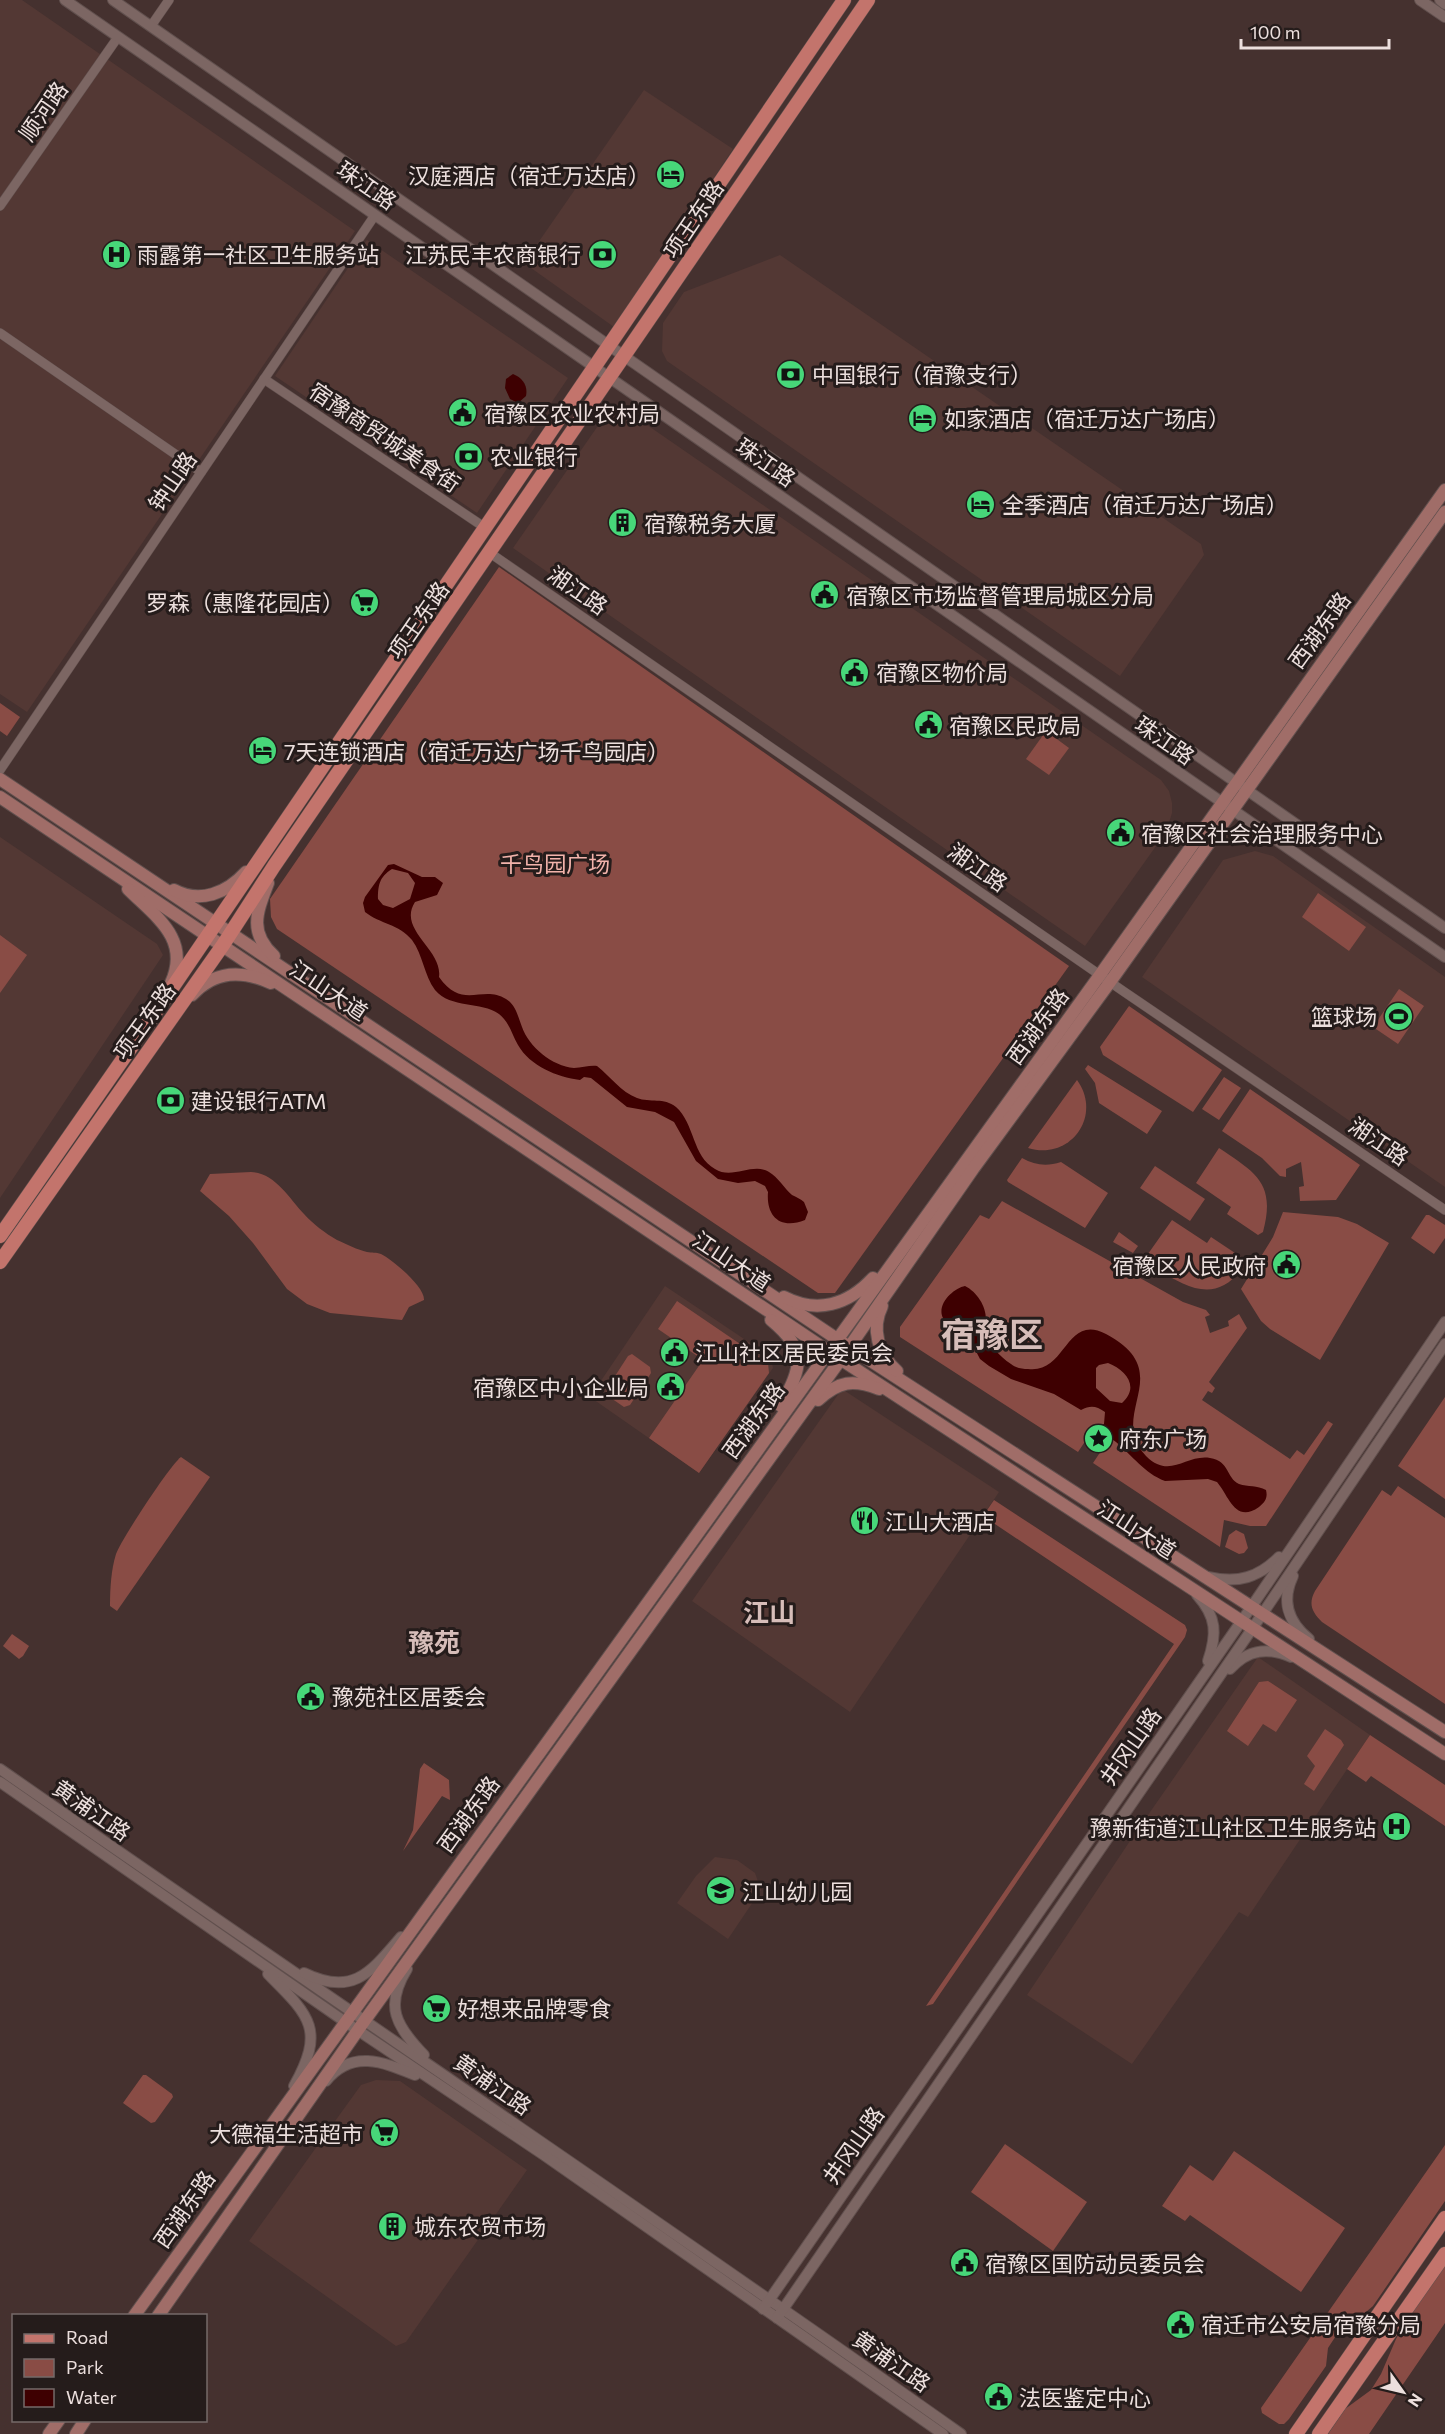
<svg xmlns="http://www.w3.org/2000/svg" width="1445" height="2434" font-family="Commissioner,'Noto Sans SC',sans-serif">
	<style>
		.built { fill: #533834 }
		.green { fill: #894c45 }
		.water { fill: #3e0001; fill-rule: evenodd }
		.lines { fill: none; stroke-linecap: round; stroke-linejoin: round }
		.minor-casing { stroke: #61504e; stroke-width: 10 }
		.tertiary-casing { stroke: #61504e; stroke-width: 12 }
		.secondary-casing { stroke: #61504e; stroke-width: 14 }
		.primary-casing { stroke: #61504e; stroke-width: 15 }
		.minor { stroke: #7c6663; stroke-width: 9 }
		.tertiary { stroke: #7c6663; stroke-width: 10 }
		.secondary { stroke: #a06d68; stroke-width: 12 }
		.primary { stroke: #c3746c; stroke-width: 14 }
		.labels { text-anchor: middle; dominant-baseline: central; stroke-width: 6; stroke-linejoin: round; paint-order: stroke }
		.street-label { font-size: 22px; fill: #ecdfdd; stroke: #251c1b }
		.poi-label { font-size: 22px; fill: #ecdfdd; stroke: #251c1b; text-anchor: start }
		.park-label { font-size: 22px; fill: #f2b3ab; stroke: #251c1b }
		.quarter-label { font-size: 26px; font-weight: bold; fill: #d6bdb9; stroke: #251c1b }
		.town-label { font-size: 34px; font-weight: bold; fill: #d6bdb9; stroke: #251c1b }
	</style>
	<rect width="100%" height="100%" fill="#45312f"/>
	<!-- built -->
	<g class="built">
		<polygon points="0,0 22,0 355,231 27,712 0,694"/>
		<polygon points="644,90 733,149 614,327 524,263"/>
		<polygon points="367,240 568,378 477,513 275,376"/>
		<polygon points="780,255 1201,544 1204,555 1120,676 667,361 662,351 663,323 684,292"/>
		<polygon points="614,414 627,414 637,418 1161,780 1169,791 1172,803 1172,813 1166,832 1085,946 513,548 602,420"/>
		<polygon points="0,837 157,944 163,955 0,1198"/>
		<polygon points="1255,851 1273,856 1445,977 1445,1187 1142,977 1223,860"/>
		<polygon points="665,1286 771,1357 773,1368 699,1473 590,1397"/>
		<polygon points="842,1389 999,1492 850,1712 692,1601"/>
		<polygon points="1258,1657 1370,1735 1248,1917 1239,1912 1132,2064 1027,1995 1132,1838"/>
		<polygon points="715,1857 737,1860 755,1873 761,1890 728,1939 677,1903 696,1876"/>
		<polygon points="376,2080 400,2081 527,2170 406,2342 396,2346 249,2241 361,2085"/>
	</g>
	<!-- green -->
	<g class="green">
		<polygon points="499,567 1069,966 835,1293 818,1293 277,929 271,917 270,899"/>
		<polygon points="0,703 20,717 7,736 0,731"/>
		<polygon points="1046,731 1069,748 1049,775 1026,759"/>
		<polygon points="1318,893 1366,927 1349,951 1302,917"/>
		<polygon points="0,935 27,955 0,993"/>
		<polygon points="1399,989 1424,1006 1398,1044 1373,1027"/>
		<polygon points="1129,1006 1222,1070 1193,1112 1103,1055 1100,1047"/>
		<polygon points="1088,1065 1162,1111 1147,1134 1099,1103 1095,1083 1085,1069"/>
		<polygon points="1224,1077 1241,1088 1219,1120 1202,1109"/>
		<path d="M1077 1080C1103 1116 1070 1161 1028 1148Z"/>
		<polygon points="1250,1089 1360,1165 1336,1200 1300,1201 1299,1187 1304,1186 1301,1162 1286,1169 1286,1177 1280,1176 1262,1158 1222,1131"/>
		<path d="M1219 1148C1256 1173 1276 1183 1263 1232L1258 1235 1227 1214 1231 1207 1196 1183Z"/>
		<path d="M1022 1158C1035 1165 1046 1167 1061 1162L1108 1193 1085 1228 1008 1182 1007 1180Z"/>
		<polygon points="1155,1166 1205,1199 1190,1221 1140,1188"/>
		<path d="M251 1172C275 1173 289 1198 304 1214 313 1224 325 1233 337 1240 346 1244 358 1250 367 1252 372 1253 376 1252 381 1254 393 1260 425 1287 424 1300L409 1307 402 1320 330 1313 307 1304 287 1289 253 1243 229 1216 200 1191 210 1174Z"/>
		<polygon points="1002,1201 1183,1302 1206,1310 1210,1315 1205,1317 1210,1333 1229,1326 1228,1321 1239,1314 1247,1328 1209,1382 1215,1388 1212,1393 1208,1391 1202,1400 1290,1459 1297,1450 1304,1455 1328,1421 1333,1424 1266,1526 1250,1526 1224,1520 1220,1547 1093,1463 1109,1439 1094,1428 1078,1452 900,1337 900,1327 980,1215 989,1219"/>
		<polygon points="1283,1212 1338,1217 1357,1224 1389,1243 1320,1360 1270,1329 1261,1321 1241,1289 1273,1237"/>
		<polygon points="1426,1215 1429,1215 1445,1225 1445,1238 1434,1254 1411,1238"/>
		<path d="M1172 1220 1207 1243 1211 1237 1244 1259 1246 1263C1214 1312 1180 1282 1143 1261Z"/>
		<polygon points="1119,1232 1138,1246 1133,1253 1113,1242"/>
		<polygon points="677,1301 768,1363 769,1373 699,1473 649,1438 703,1360 658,1329"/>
		<polygon points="632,1354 650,1367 651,1373 630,1405 624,1407 608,1396 606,1390 628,1356"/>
		<polygon points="1445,1397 1445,1499 1398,1466"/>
		<path d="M181 1457 210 1477 117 1611 110 1606C110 1589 111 1570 116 1554 121 1540 170 1465 181 1457Z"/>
		<path d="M1398 1486 1445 1518V1704L1322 1622C1312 1612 1308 1604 1315 1591L1382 1490 1391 1496Z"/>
		<polygon points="994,1500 1185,1625 1187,1630 1185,1637 933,2004 926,2006 1174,1644 983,1516"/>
		<polygon points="1236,1530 1244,1534 1248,1548 1244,1553 1239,1554 1225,1547 1229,1535"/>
		<polygon points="12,1634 29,1646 23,1656 19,1659 3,1646"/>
		<polygon points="1268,1681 1297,1700 1276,1732 1263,1724 1248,1746 1227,1731 1259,1682"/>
		<polygon points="1325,1729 1341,1740 1344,1745 1314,1791 1304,1784 1315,1766 1307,1756"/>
		<polygon points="1370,1735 1445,1785 1445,1826 1371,1776 1366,1782 1347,1769"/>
		<polygon points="424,1763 449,1780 450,1800 442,1796 403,1851 413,1830 420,1769"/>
		<polygon points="143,2075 146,2075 172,2094 173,2097 155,2122 151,2123 123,2103"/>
		<polygon points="1005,2144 1087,2202 1053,2251 971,2192"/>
		<polygon points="1445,2145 1445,2201 1373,2306 1359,2318 1345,2322 1328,2348 1326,2366 1289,2419 1284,2424 1279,2424 1262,2413 1261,2408"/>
		<polygon points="1234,2151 1345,2228 1301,2292 1190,2215 1185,2221 1162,2206 1190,2165 1213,2181"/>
		<polygon points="1445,2265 1445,2323 1369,2434 1328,2434 1345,2409 1371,2390 1381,2374 1396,2339 1408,2317"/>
	</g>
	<!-- water -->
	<g class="water">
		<path d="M513 374C523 378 528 386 526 396L518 403 510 399 505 388 506 379Z"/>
		<path d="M394 864 422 877H435L443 883 437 895 415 902C397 930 443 949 439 977 463 1011 482 984 506 999 516 1005 518 1017 522 1027 529 1047 552 1066 574 1068 582 1068 590 1065 597 1066 610 1076 621 1092 637 1098 650 1103 664 1097 676 1107 695 1124 692 1156 715 1169 732 1180 753 1162 769 1172 778 1177 784 1188 792 1195 796 1197 801 1199 804 1202L808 1212 805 1220C780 1230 766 1216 768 1192L765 1186 755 1181 738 1183 718 1179 696 1161 674 1122 655 1112 627 1107 591 1078 584 1077 580 1080C557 1077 530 1066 518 1045 511 1033 510 1023 499 1014 481 1001 451 1009 435 990 424 975 423 955 412 940 399 924 380 924 365 912L363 903 365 897 388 865ZM392 869 408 873 415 883 410 899 393 908 383 905 378 899C378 886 379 877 392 869Z"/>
		<path d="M965 1286C977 1292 986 1306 986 1319 986 1324 984 1327 986 1332 990 1346 999 1356 1011 1364 1016 1368 1022 1369 1028 1369 1067 1374 1065 1313 1106 1334 1179 1373 1106 1414 1146 1456 1170 1480 1186 1454 1210 1458 1230 1461 1226 1478 1239 1484 1248 1487 1257 1485 1266 1490 1268 1498 1265 1502 1259 1507 1235 1524 1229 1496 1217 1482L1208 1479 1165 1481C1144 1473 1133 1456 1116 1442 1110 1437 1102 1433 1095 1429L1104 1424 1105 1412C1096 1406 1091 1405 1081 1410L1054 1394 1011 1379 989 1366 980 1359 964 1328C958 1325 946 1325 943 1318 936 1304 954 1288 965 1286ZM1108 1363C1126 1370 1140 1387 1122 1403L1110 1401 1096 1388V1368L1099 1365Z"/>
	</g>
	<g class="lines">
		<defs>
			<g id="minor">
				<polyline points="151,26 169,0"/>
				<polyline points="0,206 118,37"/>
				<polyline points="0,333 201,472"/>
				<polyline points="264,379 484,527"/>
				<polyline points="490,553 1123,991 1445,1210"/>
				<polyline points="0,770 375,215"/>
			</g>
			<g id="tertiary">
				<path d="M65 0C524 320 986 637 1445 957"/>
				<polyline points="113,0 1445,928"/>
				<polyline points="1420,0 1445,17"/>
				<polyline points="1440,0 1445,4"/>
				<path d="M1293 1576C1281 1601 1288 1622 1309 1639"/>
				<path d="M1209 1577C1238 1584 1259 1577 1279 1557"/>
				<path d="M1197 1595C1217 1617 1217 1634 1208 1661"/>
				<path d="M1230 1669C1248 1649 1268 1647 1291 1657"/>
				<path d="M0 1769C320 1992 643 2209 961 2434"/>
				<polyline points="0,1782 344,2021 544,2155 943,2434"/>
				<path d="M407 1969C384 2006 396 2026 424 2055"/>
				<path d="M304 1973C353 1997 371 1972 401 1937"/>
				<path d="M268 1974C309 2015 326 2029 294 2086"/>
				<path d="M326 2081C352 2049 383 2062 415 2075"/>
				<polyline points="763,2309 1252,1606 1445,1322"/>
				<polyline points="777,2318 1263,1613 1445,1344"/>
			</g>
			<g id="secondary">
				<polyline points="0,779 837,1339 1445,1732"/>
				<polyline points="0,797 828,1351 1445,1754"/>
				<path d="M268 883C257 912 248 932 274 956"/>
				<path d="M128 889C156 917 191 939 171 983"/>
				<path d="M174 890C200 904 227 893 246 872"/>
				<path d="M192 995C215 970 242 970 271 983"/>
				<path d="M784 1297C817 1314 848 1305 873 1278"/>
				<path d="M882 1306C871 1328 878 1355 897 1371"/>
				<path d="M771 1320C808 1351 802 1366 781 1406"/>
				<path d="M818 1400C839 1381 853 1379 879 1389"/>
				<polyline points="134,2316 1100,975 1445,490"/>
				<polyline points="158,2316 365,2020 841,1359 973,1169 1110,982 1445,512"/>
				<polyline points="49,2434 59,2420"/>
				<polyline points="76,2434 85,2420"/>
			</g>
			<g id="primary">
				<polyline points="0,1236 155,1013 844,0"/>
				<polyline points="0,1262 223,945 274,866 868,0"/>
				<polyline points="1296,2434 1445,2218"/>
				<polyline points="1319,2434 1445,2254"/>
			</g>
		</defs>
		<!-- minor casing -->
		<use href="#minor" class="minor-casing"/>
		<!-- tertiary casing -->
		<use href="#tertiary" class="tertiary-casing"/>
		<!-- secondary casing -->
		<use href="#secondary" class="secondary-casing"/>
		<!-- primary casing -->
		<use href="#primary" class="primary-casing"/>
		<!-- minor -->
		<use href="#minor" class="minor"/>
		<!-- tertiary -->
		<use href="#tertiary" class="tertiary"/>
		<!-- secondary -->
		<use href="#secondary" class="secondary"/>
		<!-- primary -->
		<use href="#primary" class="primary"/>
	</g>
	<!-- icons -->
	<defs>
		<symbol id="hotel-disc" viewBox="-11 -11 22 22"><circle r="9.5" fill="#47d779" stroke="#251c1b"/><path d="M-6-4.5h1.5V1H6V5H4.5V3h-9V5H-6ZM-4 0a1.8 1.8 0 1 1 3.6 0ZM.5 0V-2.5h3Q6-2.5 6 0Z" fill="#111"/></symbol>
		<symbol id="hospital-disc" viewBox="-11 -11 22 22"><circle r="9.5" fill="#47d779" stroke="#251c1b"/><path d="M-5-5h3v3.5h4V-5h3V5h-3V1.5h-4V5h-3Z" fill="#111"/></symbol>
		<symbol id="bank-disc" viewBox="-11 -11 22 22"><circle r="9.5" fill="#47d779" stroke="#251c1b"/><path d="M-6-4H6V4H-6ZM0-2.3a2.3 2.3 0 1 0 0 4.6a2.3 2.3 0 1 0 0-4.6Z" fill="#111"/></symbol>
		<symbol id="civic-disc" viewBox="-11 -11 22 22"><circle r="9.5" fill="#47d779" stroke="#251c1b"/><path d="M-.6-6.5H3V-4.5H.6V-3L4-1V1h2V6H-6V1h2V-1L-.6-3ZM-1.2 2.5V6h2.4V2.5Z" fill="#111"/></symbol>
		<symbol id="building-disc" viewBox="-11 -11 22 22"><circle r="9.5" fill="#47d779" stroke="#251c1b"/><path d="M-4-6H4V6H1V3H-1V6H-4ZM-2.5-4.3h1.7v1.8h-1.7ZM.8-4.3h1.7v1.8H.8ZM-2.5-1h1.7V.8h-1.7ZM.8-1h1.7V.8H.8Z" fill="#111"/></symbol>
		<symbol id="supermarket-disc" viewBox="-11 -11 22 22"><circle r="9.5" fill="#47d779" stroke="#251c1b"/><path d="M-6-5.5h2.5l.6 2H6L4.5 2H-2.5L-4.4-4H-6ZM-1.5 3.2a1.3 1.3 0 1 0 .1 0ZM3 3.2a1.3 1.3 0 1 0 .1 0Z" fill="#111"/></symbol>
		<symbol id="stadium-disc" viewBox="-11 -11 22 22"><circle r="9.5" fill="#47d779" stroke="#251c1b"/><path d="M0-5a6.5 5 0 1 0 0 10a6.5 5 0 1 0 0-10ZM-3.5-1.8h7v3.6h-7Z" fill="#111"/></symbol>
		<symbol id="sight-disc" viewBox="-11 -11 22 22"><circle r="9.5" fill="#47d779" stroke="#251c1b"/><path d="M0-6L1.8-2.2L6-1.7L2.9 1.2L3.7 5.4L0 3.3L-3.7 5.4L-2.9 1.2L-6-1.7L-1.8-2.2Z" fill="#111"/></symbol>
		<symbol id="restaurant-disc" viewBox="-11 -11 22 22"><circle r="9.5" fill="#47d779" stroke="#251c1b"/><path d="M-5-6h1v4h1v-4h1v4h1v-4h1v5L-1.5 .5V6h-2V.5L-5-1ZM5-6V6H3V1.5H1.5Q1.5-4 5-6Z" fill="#111"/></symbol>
		<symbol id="school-disc" viewBox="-11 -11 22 22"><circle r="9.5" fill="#47d779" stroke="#251c1b"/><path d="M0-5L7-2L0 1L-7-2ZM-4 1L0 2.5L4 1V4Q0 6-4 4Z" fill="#111"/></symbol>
	</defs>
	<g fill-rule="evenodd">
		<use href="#hotel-disc" x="654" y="158" width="33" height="33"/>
		<use href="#hospital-disc" x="100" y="238" width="33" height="33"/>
		<use href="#bank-disc" x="586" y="238" width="33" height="33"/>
		<use href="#bank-disc" x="774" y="358" width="33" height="33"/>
		<use href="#civic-disc" x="446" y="396" width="33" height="33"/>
		<use href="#hotel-disc" x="906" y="402" width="33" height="33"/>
		<use href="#bank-disc" x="452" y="440" width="33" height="33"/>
		<use href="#hotel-disc" x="964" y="488" width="33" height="33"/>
		<use href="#building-disc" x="606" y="506" width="33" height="33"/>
		<use href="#civic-disc" x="808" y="578" width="33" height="33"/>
		<use href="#supermarket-disc" x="348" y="586" width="33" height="33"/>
		<use href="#civic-disc" x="838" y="656" width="33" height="33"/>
		<use href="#civic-disc" x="912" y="708" width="33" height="33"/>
		<use href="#hotel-disc" x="246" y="734" width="33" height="33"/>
		<use href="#civic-disc" x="1104" y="816" width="33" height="33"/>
		<use href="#stadium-disc" x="1382" y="1000" width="33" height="33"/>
		<use href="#bank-disc" x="154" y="1084" width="33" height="33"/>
		<use href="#civic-disc" x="1270" y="1248" width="33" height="33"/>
		<use href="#civic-disc" x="658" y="1336" width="33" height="33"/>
		<use href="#civic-disc" x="654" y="1370" width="33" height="33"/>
		<use href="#sight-disc" x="1082" y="1422" width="33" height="33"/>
		<use href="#restaurant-disc" x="848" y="1504" width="33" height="33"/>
		<use href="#civic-disc" x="294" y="1680" width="33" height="33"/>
		<use href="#hospital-disc" x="1380" y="1810" width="33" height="33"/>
		<use href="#school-disc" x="704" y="1874" width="33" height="33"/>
		<use href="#supermarket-disc" x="420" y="1992" width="33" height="33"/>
		<use href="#supermarket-disc" x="368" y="2116" width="33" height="33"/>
		<use href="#building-disc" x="376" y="2210" width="33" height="33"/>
		<use href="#civic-disc" x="948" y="2246" width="33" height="33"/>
		<use href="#civic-disc" x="1164" y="2308" width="33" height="33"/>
		<use href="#civic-disc" x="982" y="2380" width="33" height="33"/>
	</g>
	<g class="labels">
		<!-- street labels -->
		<g class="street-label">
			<text transform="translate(43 111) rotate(-55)">顺河路</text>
			<text transform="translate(367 185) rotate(35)">珠江路</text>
			<text transform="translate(693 219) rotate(-56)">项王东路</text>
			<text transform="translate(385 437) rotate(34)">宿豫商贸城美食街</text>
			<text transform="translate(766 462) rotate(35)">珠江路</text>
			<text transform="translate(172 481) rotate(-56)">钟山路</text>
			<text transform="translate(578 590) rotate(35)">湘江路</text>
			<text transform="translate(418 620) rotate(-55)">项王东路</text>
			<text transform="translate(1319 630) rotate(-54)">西湖东路</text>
			<text transform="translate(1165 740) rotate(35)">珠江路</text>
			<text transform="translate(978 867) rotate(35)">湘江路</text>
			<text transform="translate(329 990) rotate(34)">江山大道</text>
			<text transform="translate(144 1021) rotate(-54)">项王东路</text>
			<text transform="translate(1037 1026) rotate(-54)">西湖东路</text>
			<text transform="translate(1379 1141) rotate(34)">湘江路</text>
			<text transform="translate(732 1261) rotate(34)">江山大道</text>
			<text transform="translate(753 1420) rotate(-54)">西湖东路</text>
			<text transform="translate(1137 1529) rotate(33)">江山大道</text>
			<text transform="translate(1130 1746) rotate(-55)">井冈山路</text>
			<text transform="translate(92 1810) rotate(35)">黄浦江路</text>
			<text transform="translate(468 1814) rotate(-54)">西湖东路</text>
			<text transform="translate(493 2084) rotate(35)">黄浦江路</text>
			<text transform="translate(853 2145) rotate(-55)">井冈山路</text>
			<text transform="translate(184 2209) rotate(-55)">西湖东路</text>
			<text transform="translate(892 2361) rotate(35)">黄浦江路</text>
		</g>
		<!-- poi labels -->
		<g class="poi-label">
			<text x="650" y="175" text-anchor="end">汉庭酒店（宿迁万达店）</text>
			<text x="137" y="254">雨露第一社区卫生服务站</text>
			<text x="581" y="254" text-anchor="end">江苏民丰农商银行</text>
			<text x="812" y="374">中国银行（宿豫支行）</text>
			<text x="484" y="413">宿豫区农业农村局</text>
			<text x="944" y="418">如家酒店（宿迁万达广场店）</text>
			<text x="490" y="456">农业银行</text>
			<text x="1002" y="504">全季酒店（宿迁万达广场店）</text>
			<text x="644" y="523">宿豫税务大厦</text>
			<text x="846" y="595">宿豫区市场监督管理局城区分局</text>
			<text x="344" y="602" text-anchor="end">罗森（惠隆花园店）</text>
			<text x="876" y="672">宿豫区物价局</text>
			<text x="949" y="725">宿豫区民政局</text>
			<text x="284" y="751">7天连锁酒店（宿迁万达广场千鸟园店）</text>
			<text x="1141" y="833">宿豫区社会治理服务中心</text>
			<text x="1377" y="1016" text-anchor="end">篮球场</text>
			<text x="191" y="1100">建设银行ATM</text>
			<text x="1266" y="1265" text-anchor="end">宿豫区人民政府</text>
			<text x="695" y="1352">江山社区居民委员会</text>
			<text x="649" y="1387" text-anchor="end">宿豫区中小企业局</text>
			<text x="1119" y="1438">府东广场</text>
			<text x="885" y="1521">江山大酒店</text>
			<text x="332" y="1696">豫苑社区居委会</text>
			<text x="1376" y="1827" text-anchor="end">豫新街道江山社区卫生服务站</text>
			<text x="742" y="1891">江山幼儿园</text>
			<text x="457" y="2008">好想来品牌零食</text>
			<text x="363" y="2133" text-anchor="end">大德福生活超市</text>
			<text x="414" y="2226">城东农贸市场</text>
			<text x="985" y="2263">宿豫区国防动员委员会</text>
			<text x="1201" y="2324">宿迁市公安局宿豫分局</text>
			<text x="1019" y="2397">法医鉴定中心</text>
		</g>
		<!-- park labels -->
		<g class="park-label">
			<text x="555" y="863">千鸟园广场</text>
		</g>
		<!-- quarter labels -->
		<g class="quarter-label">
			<text x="769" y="1611">江山</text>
			<text x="434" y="1641">豫苑</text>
		</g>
		<!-- town labels -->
		<g class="town-label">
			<text x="992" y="1333">宿豫区</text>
		</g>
	</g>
	<!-- legend -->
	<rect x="12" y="2314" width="195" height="108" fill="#251c1b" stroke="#756a69" stroke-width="1.5"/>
	<rect x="24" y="2334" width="30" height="9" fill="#c3746c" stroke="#756a69" stroke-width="1.5"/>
	<text x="66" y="2344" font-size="18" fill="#ecdfdd">Road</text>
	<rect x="24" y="2359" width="30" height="18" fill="#894c45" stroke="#756a69" stroke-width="1.5"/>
	<text x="66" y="2374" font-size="18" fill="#ecdfdd">Park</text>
	<rect x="24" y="2389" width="30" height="18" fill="#3e0001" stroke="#756a69" stroke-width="1.5"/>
	<text x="66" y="2404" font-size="18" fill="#ecdfdd">Water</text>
	<!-- north arrow -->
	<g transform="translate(1403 2392) rotate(124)" stroke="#251c1b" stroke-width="4.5" paint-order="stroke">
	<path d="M0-4.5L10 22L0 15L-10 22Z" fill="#ecdfdd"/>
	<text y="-9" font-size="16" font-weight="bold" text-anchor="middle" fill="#ecdfdd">N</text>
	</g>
	<!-- scale -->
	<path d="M1241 39v9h148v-9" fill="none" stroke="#ecdfdd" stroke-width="3"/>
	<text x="1250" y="39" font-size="18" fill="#ecdfdd" stroke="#251c1b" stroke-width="4.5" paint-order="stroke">100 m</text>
</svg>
